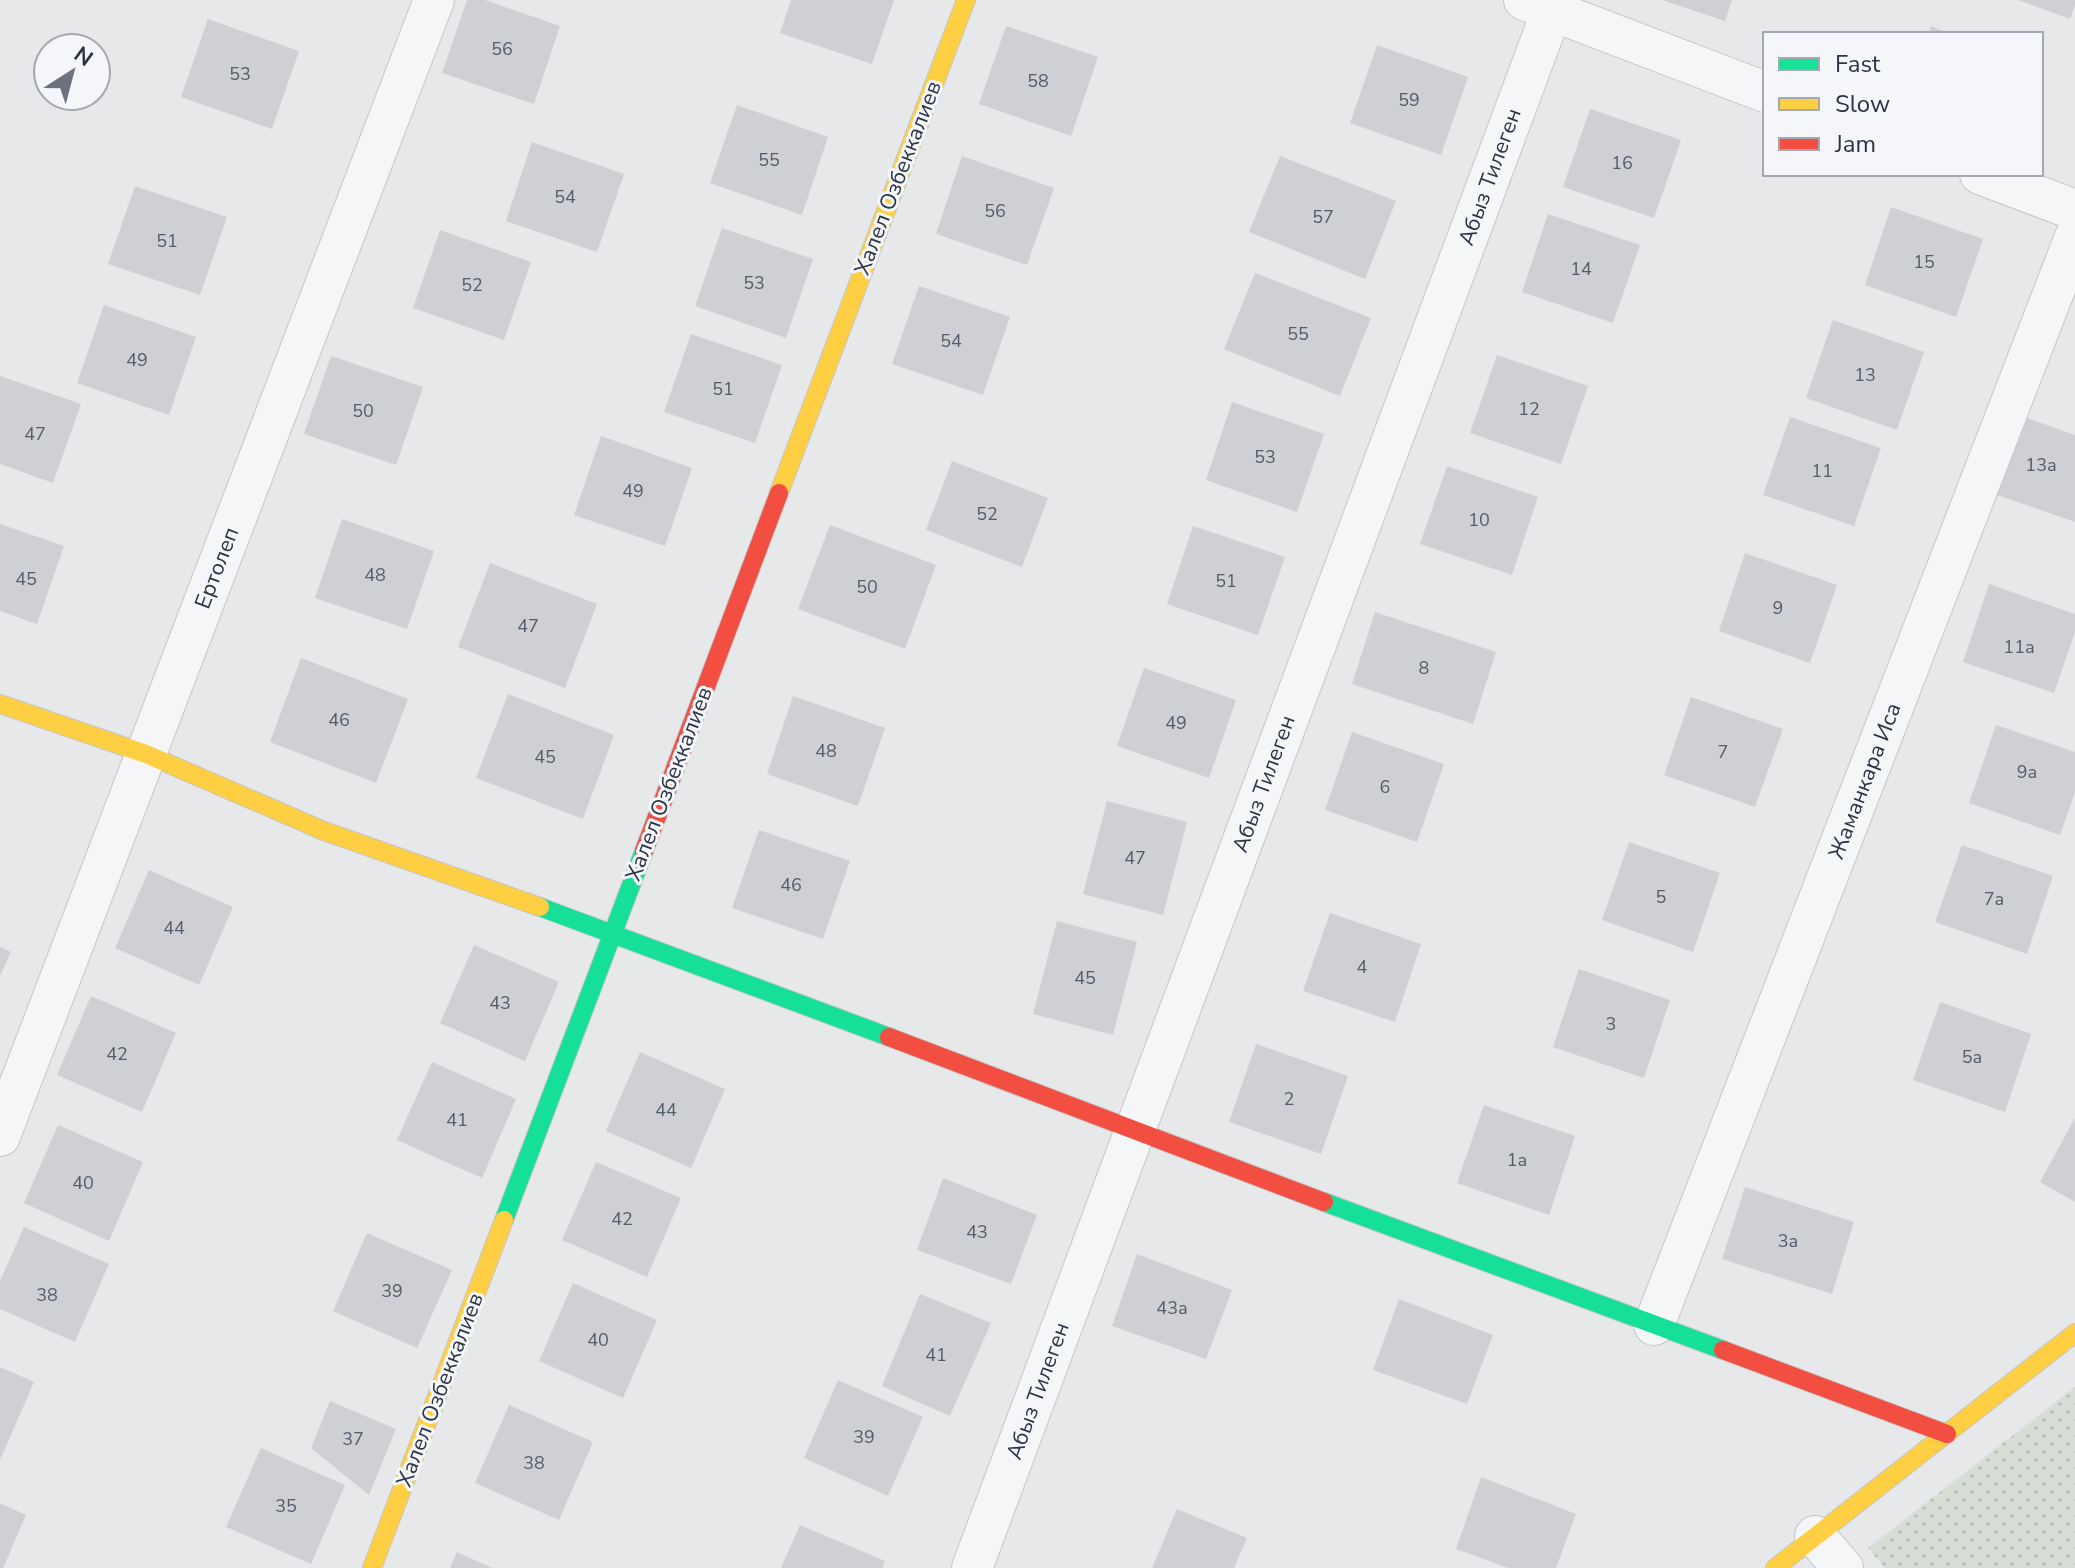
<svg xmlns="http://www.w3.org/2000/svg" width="2075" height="1568" font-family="'Nunito Sans',sans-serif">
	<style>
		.grass { fill: url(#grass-dots) }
		.building { fill: #ced0d3 }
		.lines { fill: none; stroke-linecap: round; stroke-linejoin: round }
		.street-casing { stroke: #c4c6c8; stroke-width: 42 }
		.fast-casing { stroke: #c4c6c8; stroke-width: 20 }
		.slow-casing { stroke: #c4c6c8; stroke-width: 20 }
		.jam-casing { stroke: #c4c6c8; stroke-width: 20 }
		.street { stroke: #f5f6f7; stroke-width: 40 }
		.fast { stroke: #16e098; stroke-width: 18 }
		.slow { stroke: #ffcf43; stroke-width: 18 }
		.jam { stroke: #f24e42; stroke-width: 18 }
		.labels { text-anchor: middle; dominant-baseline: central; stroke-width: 6; stroke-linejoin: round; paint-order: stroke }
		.number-label { font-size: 18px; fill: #545c69 }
		.street-label { font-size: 22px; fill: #2b3445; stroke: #f4f6f9 }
	</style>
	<defs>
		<pattern id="grass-dots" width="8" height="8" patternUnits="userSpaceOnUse" patternTransform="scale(2)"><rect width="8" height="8" fill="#d6ded6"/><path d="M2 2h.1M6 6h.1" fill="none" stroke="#b8bfb9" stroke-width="1.8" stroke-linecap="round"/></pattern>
	</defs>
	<rect width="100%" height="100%" fill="#e6e8ea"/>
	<!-- grass -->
	<polygon class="grass" points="2075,1387 2075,1568 1885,1568 1868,1548"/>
	<!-- building -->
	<g class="building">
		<polygon points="467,0 485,0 560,26 534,104 442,73"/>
		<polygon points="791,0 894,0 872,64 780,33"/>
		<polygon points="1662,0 1732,0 1725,21"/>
		<polygon points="2018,0 2075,0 2075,5 2070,19"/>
		<polygon points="208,19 299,51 272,129 181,97"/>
		<polygon points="1006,26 1098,57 1071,136 979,104"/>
		<polygon points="1931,26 1951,34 1928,34"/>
		<polygon points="1377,45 1468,77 1441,155 1350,123"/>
		<polygon points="737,105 828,137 802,215 710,183"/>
		<polygon points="1590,109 1681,140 1654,218 1563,187"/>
		<polygon points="532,142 624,174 597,252 506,221"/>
		<polygon points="962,156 1054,188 1027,265 936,234"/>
		<polygon points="1280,156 1396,201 1365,279 1249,232"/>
		<polygon points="135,186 227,217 200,295 108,264"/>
		<polygon points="1891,207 1983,239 1956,317 1865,285"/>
		<polygon points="1548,214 1640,245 1613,323 1522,292"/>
		<polygon points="722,228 813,259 786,338 695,306"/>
		<polygon points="440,230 531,262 504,340 413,308"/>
		<polygon points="1255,273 1371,318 1340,396 1224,349"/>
		<polygon points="919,286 1010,317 983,395 892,364"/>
		<polygon points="104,305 196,337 169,415 77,383"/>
		<polygon points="1833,320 1924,352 1897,430 1806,398"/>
		<polygon points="691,334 782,365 755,443 664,412"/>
		<polygon points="1497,355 1588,386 1561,464 1470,433"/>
		<polygon points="331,356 423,387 396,465 304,434"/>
		<polygon points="0,376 81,404 53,483 0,464"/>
		<polygon points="1232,402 1324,434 1297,512 1206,480"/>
		<polygon points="1790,417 1881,448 1854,526 1763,495"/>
		<polygon points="2024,417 2075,435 2075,522 1997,495"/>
		<polygon points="601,436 692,468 665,546 574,515"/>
		<polygon points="952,461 1048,498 1022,567 926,530"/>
		<polygon points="1447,466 1538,497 1512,575 1420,544"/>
		<polygon points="342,519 434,551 407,629 315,598"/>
		<polygon points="0,524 64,546 37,624 0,611"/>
		<polygon points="830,525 936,565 905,649 798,609"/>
		<polygon points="1193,526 1285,557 1258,635 1167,604"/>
		<polygon points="1745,553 1837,585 1810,663 1719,631"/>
		<polygon points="490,563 597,604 565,688 458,647"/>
		<polygon points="1989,584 2075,614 2075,632 2054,693 1963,662"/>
		<polygon points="1375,612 1496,652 1473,724 1352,684"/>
		<polygon points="301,658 408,699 376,783 270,742"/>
		<polygon points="1144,668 1236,700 1209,778 1117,746"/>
		<polygon points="508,694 614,735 583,819 476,778"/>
		<polygon points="793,696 885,728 858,806 767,774"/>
		<polygon points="1691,697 1783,729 1755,807 1664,775"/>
		<polygon points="1996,725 2075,752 2075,792 2060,835 1969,803"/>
		<polygon points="1352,732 1444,764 1417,842 1325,810"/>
		<polygon points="1107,801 1187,822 1163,915 1083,894"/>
		<polygon points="759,830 850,861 823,939 732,908"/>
		<polygon points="1629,842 1720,873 1693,952 1602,920"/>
		<polygon points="1962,845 2053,876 2027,954 1935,922"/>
		<polygon points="149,870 233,907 199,985 115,948"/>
		<polygon points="1330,913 1421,944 1395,1022 1303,991"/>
		<polygon points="1057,921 1137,942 1113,1035 1033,1014"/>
		<polygon points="474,945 559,982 525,1061 440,1023"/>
		<polygon points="0,947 11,952 0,976"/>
		<polygon points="1579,969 1670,1000 1644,1078 1553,1047"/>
		<polygon points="91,996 176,1033 142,1112 57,1075"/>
		<polygon points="1940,1002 2031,1034 2005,1112 1913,1080"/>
		<polygon points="1256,1044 1348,1076 1321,1154 1229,1122"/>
		<polygon points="640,1052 725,1089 691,1168 606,1131"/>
		<polygon points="432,1062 516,1099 482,1178 397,1140"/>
		<polygon points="1484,1105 1575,1136 1549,1215 1457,1183"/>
		<polygon points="2075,1118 2075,1202 2040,1182"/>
		<polygon points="58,1125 143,1162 109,1241 24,1203"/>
		<polygon points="596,1162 681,1198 647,1277 562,1240"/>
		<polygon points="943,1178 1037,1215 1011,1284 917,1250"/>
		<polygon points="1745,1187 1854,1222 1832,1294 1722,1259"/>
		<polygon points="24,1227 109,1264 75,1342 0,1309 0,1281"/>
		<polygon points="367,1233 452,1270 417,1348 333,1311"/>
		<polygon points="1137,1254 1232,1290 1206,1359 1112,1326"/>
		<polygon points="573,1283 657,1320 623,1398 539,1361"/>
		<polygon points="920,1294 991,1323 950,1416 882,1386"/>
		<polygon points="1399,1299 1493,1335 1467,1404 1373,1370"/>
		<polygon points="0,1367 34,1382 0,1460"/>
		<polygon points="838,1380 923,1417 888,1496 804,1458"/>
		<polygon points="330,1401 396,1429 369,1495 311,1448"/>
		<polygon points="509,1405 593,1442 559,1520 475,1483"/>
		<polygon points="261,1448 345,1485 311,1564 226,1527"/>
		<polygon points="1481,1477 1576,1514 1556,1568 1508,1568 1456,1549"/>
		<polygon points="0,1503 26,1515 3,1568 0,1568"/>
		<polygon points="1177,1509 1247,1538 1234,1568 1152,1568"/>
		<polygon points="800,1525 885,1561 882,1568 781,1568"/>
		<polygon points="457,1552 492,1568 450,1568"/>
	</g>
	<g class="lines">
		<defs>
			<g id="street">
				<polyline points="1524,0 1765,92"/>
				<polyline points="1980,174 2075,210"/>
				<polyline points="0,1136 434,0"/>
				<polyline points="1654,1325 2075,237"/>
				<polyline points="1815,1536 1843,1568"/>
				<polyline points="972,1568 1556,0"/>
			</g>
			<g id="fast">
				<polyline points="540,907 889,1037"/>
				<polyline points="1324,1202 1723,1350"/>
				<polyline points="504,1220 644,851"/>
			</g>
			<g id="slow">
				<polyline points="779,493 966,0"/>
				<polyline points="0,704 146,754 324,831 540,907"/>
				<polyline points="372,1568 504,1220"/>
				<polyline points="1775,1568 2075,1333"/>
			</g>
			<g id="jam">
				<polyline points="644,851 779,493"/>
				<polyline points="889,1037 1324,1202"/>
				<polyline points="1723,1350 1947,1434"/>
			</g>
		</defs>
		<!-- street casing -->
		<use href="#street" class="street-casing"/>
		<!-- fast casing -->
		<use href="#fast" class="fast-casing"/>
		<!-- slow casing -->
		<use href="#slow" class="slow-casing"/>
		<!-- jam casing -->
		<use href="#jam" class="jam-casing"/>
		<!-- street -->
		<use href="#street" class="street"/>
		<!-- fast -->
		<use href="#fast" class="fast"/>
		<!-- slow -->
		<use href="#slow" class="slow"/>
		<!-- jam -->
		<use href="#jam" class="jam"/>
	</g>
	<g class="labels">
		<!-- number labels -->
		<g class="number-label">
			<text x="502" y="49">56</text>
			<text x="240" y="74">53</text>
			<text x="1038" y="81">58</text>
			<text x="1409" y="100">59</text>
			<text x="769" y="160">55</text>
			<text x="1622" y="163">16</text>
			<text x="565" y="197">54</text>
			<text x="995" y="211">56</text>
			<text x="1323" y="217">57</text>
			<text x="167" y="241">51</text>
			<text x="1924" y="262">15</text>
			<text x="1581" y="269">14</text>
			<text x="754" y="283">53</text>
			<text x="472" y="285">52</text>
			<text x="1298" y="334">55</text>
			<text x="951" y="341">54</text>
			<text x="137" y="360">49</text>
			<text x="1865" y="375">13</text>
			<text x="723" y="389">51</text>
			<text x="1529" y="409">12</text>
			<text x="363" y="411">50</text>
			<text x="35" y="434">47</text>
			<text x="1265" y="457">53</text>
			<text x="2041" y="465">13а</text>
			<text x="1822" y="471">11</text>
			<text x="633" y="491">49</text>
			<text x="987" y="514">52</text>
			<text x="1479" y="520">10</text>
			<text x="375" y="575">48</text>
			<text x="26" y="579">45</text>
			<text x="1226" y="581">51</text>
			<text x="867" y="587">50</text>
			<text x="1778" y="608">9</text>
			<text x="528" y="626">47</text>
			<text x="2019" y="647">11а</text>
			<text x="1424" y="668">8</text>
			<text x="339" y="720">46</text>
			<text x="1176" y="723">49</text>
			<text x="826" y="751">48</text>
			<text x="1723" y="752">7</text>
			<text x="545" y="757">45</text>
			<text x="2027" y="772">9а</text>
			<text x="1385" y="787">6</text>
			<text x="1135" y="858">47</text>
			<text x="791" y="885">46</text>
			<text x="1661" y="897">5</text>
			<text x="1994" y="899">7а</text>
			<text x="174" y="928">44</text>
			<text x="1362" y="967">4</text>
			<text x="1085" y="978">45</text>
			<text x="500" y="1003">43</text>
			<text x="1611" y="1024">3</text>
			<text x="117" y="1054">42</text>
			<text x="1972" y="1057">5а</text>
			<text x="1289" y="1099">2</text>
			<text x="666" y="1110">44</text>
			<text x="457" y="1120">41</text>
			<text x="1517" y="1160">1а</text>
			<text x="83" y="1183">40</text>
			<text x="622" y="1219">42</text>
			<text x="977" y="1232">43</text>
			<text x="1788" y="1241">3а</text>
			<text x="392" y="1291">39</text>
			<text x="47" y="1295">38</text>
			<text x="1172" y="1308">43а</text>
			<text x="598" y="1340">40</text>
			<text x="936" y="1355">41</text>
			<text x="864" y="1437">39</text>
			<text x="353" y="1439">37</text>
			<text x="534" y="1463">38</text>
			<text x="286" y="1506">35</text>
		</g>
		<!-- street labels -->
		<g class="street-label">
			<text transform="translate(1490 177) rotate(-70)">Абыз Тилеген</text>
			<text transform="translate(898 178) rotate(-69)">Халел Озбеккалиев</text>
			<text transform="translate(217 568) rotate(-69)">Ертолеп</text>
			<text transform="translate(1865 781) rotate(-69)">Жаманкара Иса</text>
			<text transform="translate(669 784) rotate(-69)">Халел Озбеккалиев</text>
			<text transform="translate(1264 784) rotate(-70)">Абыз Тилеген</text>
			<text transform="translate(440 1390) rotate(-69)">Халел Озбеккалиев</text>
			<text transform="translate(1038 1391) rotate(-70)">Абыз Тилеген</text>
		</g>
	</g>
	<!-- legend -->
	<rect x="1763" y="32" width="280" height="144" fill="#f4f6f9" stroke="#a4a8b1" stroke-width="2"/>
	<rect x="1779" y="58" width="40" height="12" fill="#16e098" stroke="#a4a8b1" stroke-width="2"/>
	<text x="1835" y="72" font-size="24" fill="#2b3445">Fast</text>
	<rect x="1779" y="98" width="40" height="12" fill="#ffcf43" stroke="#a4a8b1" stroke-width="2"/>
	<text x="1835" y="112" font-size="24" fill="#2b3445">Slow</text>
	<rect x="1779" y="138" width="40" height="12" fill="#f24e42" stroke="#a4a8b1" stroke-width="2"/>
	<text x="1835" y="152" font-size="24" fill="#2b3445">Jam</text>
	<!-- north arrow -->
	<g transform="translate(72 72) rotate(36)"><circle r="38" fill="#f4f6f9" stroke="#a4a8b1" stroke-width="2"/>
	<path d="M0-6L14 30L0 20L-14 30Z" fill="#6c737f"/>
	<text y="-12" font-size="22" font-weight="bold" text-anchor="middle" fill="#2b3445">N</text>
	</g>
</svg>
